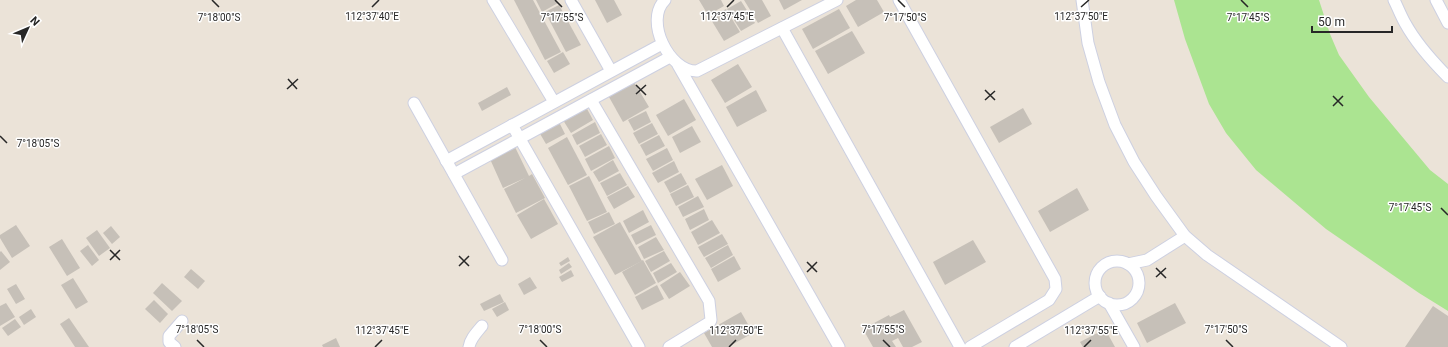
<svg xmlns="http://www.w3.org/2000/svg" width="1448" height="347" font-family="Roboto,sans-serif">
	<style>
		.green { fill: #abe491 }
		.building { fill: #c6c0b8 }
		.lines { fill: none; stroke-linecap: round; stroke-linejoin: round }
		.minor-casing { stroke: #cdd0e1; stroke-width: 13 }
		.minor { stroke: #fff; stroke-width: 11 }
		.ticks { fill: none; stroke: #272727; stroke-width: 1.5 }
		.ticks-label { font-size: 10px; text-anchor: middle; fill: #272727; stroke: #fff; stroke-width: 3; stroke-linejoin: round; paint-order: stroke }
	</style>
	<rect width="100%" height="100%" fill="#ebe3d8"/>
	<!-- green -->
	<polygon class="green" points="1174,0 1319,0 1330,34 1339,55 1369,97 1430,170 1448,184 1448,311 1419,293 1326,229 1256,170 1226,133 1209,104 1185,39"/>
	<!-- building -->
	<g class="building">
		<polygon points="514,0 533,0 561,52 545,60"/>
		<polygon points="536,0 556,0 558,3 542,12"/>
		<polygon points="595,0 614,0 622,15 607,23"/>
		<polygon points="699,0 721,0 724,6 708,15"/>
		<polygon points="744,0 762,0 771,16 758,23"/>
		<polygon points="779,0 802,0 784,10"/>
		<polygon points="856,0 877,0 884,12 858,27 846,6"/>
		<polygon points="741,1 755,23 741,31 727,9"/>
		<polygon points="559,5 581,45 566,52 545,12"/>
		<polygon points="726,9 740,32 724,41 710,18"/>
		<polygon points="839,9 850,28 813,49 802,29"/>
		<polygon points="852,31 865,53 828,74 815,51"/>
		<polygon points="563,52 570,64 554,73 547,61"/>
		<polygon points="738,64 752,87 725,103 711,80"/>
		<polygon points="634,82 649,107 623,122 609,97"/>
		<polygon points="507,87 511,95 482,111 478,103"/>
		<polygon points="756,90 767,111 737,127 726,107"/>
		<polygon points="684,99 696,120 668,136 656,115"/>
		<polygon points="586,107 593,120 571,133 563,120"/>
		<polygon points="1023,108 1032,124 999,143 990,127"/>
		<polygon points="646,111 651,122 634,131 628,120"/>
		<polygon points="559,122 565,134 546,144 539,132"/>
		<polygon points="595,122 600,133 577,145 572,135"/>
		<polygon points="652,123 658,134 639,144 633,133"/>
		<polygon points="692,126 701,142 680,153 672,137"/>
		<polygon points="601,134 607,145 585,157 579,146"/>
		<polygon points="659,135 665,146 646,156 640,145"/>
		<polygon points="567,137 587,175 568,185 548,148"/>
		<polygon points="609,146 615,158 591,171 585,159"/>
		<polygon points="515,147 529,176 532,174 545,198 516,213 504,189 525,178 503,188 490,159"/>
		<polygon points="667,148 673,160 653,171 646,159"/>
		<polygon points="613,160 619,171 599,182 593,172"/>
		<polygon points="674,161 679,172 658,183 652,173"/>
		<polygon points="722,165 733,186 707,200 695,179"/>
		<polygon points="620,173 627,185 607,196 600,183"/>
		<polygon points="681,173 687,184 670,193 664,182"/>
		<polygon points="589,176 607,212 587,221 569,186"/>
		<polygon points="688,185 694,197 676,206 670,194"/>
		<polygon points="628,186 635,197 614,209 607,197"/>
		<polygon points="1077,188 1089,210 1050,232 1038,211"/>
		<polygon points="698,196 704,207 683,217 678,207"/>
		<polygon points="544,199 558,224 531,239 517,215"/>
		<polygon points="704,209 709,220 690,230 685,219"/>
		<polygon points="643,210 649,222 629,233 623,221"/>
		<polygon points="609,212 615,224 594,234 588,222"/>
		<polygon points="712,220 720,233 698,245 691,232"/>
		<polygon points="620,222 642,261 615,275 593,237"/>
		<polygon points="16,225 30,246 12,258 0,238 0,235"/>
		<polygon points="651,225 656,235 636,245 631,235"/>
		<polygon points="111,226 120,237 112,244 103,233"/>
		<polygon points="97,230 110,248 99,256 86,238"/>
		<polygon points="722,234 728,244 704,257 698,247"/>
		<polygon points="656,237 664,250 644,259 638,247"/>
		<polygon points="62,239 80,268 67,276 49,247"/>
		<polygon points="973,240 986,262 945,285 933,262"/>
		<polygon points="88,245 99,260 92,266 80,251"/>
		<polygon points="728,245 733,255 711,268 705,258"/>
		<polygon points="1,251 10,262 0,270 0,252"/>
		<polygon points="664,251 670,261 651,272 645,261"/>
		<polygon points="734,256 741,269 718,282 711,269"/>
		<polygon points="568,257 570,261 561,266 559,263"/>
		<polygon points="643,260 656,283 635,295 622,272"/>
		<polygon points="569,263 572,267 561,274 559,270"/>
		<polygon points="671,263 677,272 658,283 653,273"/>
		<polygon points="191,269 205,281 198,289 184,277"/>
		<polygon points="571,270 574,276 562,282 559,277"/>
		<polygon points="680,272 690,286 669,299 660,285"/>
		<polygon points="530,277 537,288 524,295 518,284"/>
		<polygon points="73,278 88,302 76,309 61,285"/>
		<polygon points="162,283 182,301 172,311 153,293"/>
		<polygon points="16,284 25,299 16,304 7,289"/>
		<polygon points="657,285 664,299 642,310 635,297"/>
		<polygon points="500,294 504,302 484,311 480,304"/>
		<polygon points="154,300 168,314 160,323 145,309"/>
		<polygon points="505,302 509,310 497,317 492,309"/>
		<polygon points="6,303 15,317 0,326 0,306"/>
		<polygon points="1175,303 1186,323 1147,343 1137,323"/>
		<polygon points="1433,306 1448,316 1448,347 1405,347"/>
		<polygon points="31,309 36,317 24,325 19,317"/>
		<polygon points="904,310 922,342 912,347 903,347 898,338 892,341 896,347 873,347 863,329 889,315 890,317"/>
		<polygon points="741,312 753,333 728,347 712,347 704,333"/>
		<polygon points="69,318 89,347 75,347 60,324"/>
		<polygon points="15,319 21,327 8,336 2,328"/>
		<polygon points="1105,329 1115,347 1083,347 1080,342"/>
		<polygon points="336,338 340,347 323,347 322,345"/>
	</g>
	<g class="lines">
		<defs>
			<g id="minor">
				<polyline points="493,0 554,102"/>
				<polyline points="571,0 611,71"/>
				<path d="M665 0C644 20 669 72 697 71L837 0"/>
				<polyline points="899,0 1055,279 1056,289 1049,300 970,347"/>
				<polyline points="1082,0 1088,43 1099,82 1115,125 1134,162 1156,196 1185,236 1207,255 1341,347"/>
				<path d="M1394 0C1398 8 1401 16 1405 23 1416 43 1432 61 1448 77"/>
				<polyline points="1436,0 1448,23"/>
				<polyline points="782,28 960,347"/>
				<polyline points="678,65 839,347"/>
				<polyline points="591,100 709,301 711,320 710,322 669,347"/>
				<polyline points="414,103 502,260"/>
				<polyline points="512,125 639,347"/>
				<polyline points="446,161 662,44"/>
				<polyline points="454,174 670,57"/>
				<circle cx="1117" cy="283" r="22"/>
				<polyline points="1128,264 1147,260 1185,236"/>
				<polyline points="1109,303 1134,347"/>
				<polyline points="175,347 169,342 169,336 182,321"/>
				<path d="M469 347C470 339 477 332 482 326"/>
				<polyline points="1015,347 1100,296"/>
			</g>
		</defs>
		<!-- minor casing -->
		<use href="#minor" class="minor-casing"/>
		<!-- minor -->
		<use href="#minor" class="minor"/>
	</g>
	<!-- ticks -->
	<path class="ticks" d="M212 0 219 7M555 0 562 7M898 0 905 7M1241 0 1248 7M372 7 379 0M727 7 734 0M1081 7 1089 0M288 79 297 89M636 85 646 95M287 89 298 79M985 90 995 100M636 94 646 85M1333 96 1343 106M985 100 995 91M1333 106 1343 96M0 136 7 143M1441 208 1448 215M110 250 120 260M459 256 469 266M110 260 120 250M807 262 817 272M459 266 469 256M1156 268 1166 278M807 272 817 262M1156 277 1166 268M197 340 204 347M540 340 547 347M883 340 890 347M1226 340 1233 347M375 347 382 340M729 347 736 340M1084 347 1091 340"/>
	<g class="ticks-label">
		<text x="372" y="20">112°37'40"E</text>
		<text x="727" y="20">112°37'45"E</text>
		<text x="1081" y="20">112°37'50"E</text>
		<text x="219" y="21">7°18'00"S</text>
		<text x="562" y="21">7°17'55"S</text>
		<text x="905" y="21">7°17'50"S</text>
		<text x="1248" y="21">7°17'45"S</text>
		<text x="38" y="147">7°18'05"S</text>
		<text x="1410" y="211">7°17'45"S</text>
		<text x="197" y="333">7°18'05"S</text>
		<text x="540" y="333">7°18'00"S</text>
		<text x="883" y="333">7°17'55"S</text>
		<text x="1226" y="333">7°17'50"S</text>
		<text x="382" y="334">112°37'45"E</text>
		<text x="736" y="334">112°37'50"E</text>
		<text x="1091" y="334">112°37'55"E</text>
	</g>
	<!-- north arrow -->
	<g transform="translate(28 28) rotate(46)" stroke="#ffffff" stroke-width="3" paint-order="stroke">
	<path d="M0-3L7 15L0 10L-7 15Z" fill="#272727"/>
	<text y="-6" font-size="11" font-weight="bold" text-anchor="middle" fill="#272727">N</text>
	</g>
	<!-- scale -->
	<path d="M1312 26v6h80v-6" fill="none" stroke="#272727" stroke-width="2"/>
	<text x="1318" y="26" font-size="12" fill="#272727" stroke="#ffffff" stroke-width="3" paint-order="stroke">50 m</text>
</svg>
